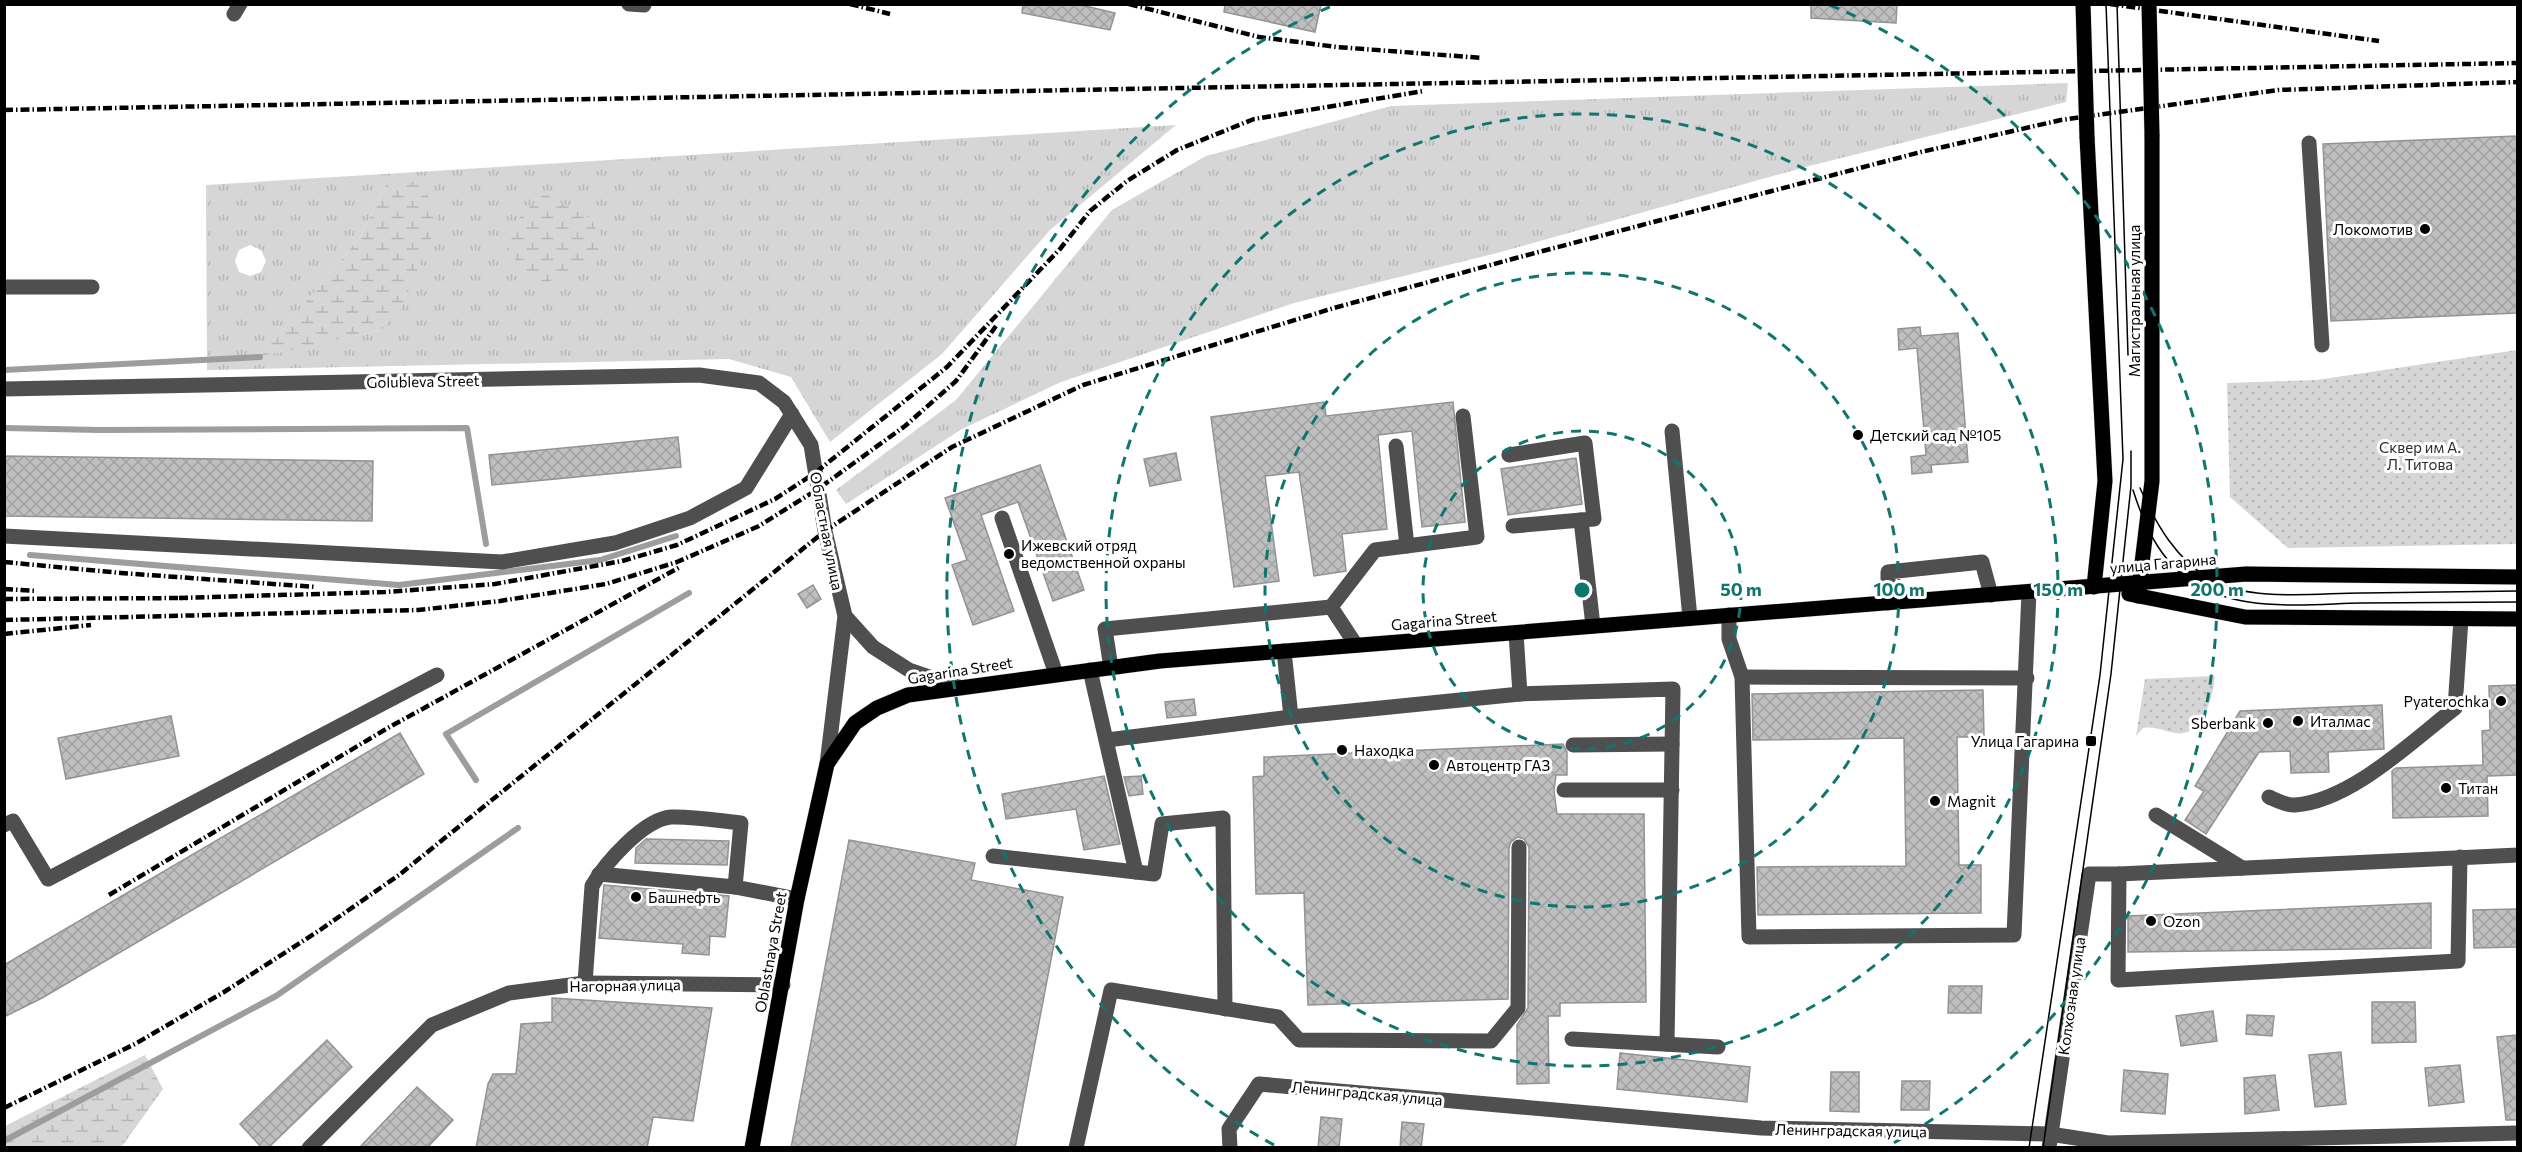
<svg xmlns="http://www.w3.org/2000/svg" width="2522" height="1152" font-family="Commissioner,sans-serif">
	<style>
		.grass { fill: url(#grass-tufts); fill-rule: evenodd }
		.wetland { fill: url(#wetland-marsh) }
		.park { fill: url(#park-dots) }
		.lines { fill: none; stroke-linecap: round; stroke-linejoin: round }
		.stream { stroke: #9d9d9d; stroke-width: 6 }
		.building { fill: url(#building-cross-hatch); stroke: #939393; stroke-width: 1.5 }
		.major-casing { stroke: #dbdbdb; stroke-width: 16 }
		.minor { stroke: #4f4f4f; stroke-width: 15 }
		.major { stroke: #000; stroke-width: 15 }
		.tram { stroke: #000; stroke-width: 1.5 }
		.rail { stroke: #000; stroke-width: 4.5; stroke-dasharray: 9 3 1.5 3; stroke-linecap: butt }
		.major-bridge-casing { stroke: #dbdbdb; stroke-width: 16; stroke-linecap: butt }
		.major-bridge { stroke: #000; stroke-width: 15 }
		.ring { fill: none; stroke: #0f766e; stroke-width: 3; stroke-dasharray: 10 8 }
		.poi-dot { fill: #000; stroke: #fff; stroke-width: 2 }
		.labels { text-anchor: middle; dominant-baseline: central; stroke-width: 6; stroke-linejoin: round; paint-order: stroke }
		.poi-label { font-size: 15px; fill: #000; stroke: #fff; text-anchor: start }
		.street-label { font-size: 15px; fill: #000; stroke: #fff }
		.park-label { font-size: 15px; fill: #2d2d2d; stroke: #fff }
		.centre { fill: #0f766e; stroke: #fff; stroke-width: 3 }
		.ring-label { font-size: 18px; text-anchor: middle; font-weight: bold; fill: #0f766e; stroke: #fff; stroke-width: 6; stroke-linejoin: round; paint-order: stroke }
	</style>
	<defs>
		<pattern id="grass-tufts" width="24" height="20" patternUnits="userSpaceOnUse" patternTransform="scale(1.5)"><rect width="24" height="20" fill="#d6d6d6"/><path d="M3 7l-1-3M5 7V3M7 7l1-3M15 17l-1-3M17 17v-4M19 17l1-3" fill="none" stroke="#b6b6b6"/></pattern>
		<pattern id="wetland-marsh" width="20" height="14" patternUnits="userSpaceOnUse" patternTransform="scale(1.5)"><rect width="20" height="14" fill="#d6d6d6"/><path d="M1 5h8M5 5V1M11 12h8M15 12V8" fill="none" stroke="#b6b6b6"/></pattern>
		<pattern id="park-dots" width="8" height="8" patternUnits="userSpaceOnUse" patternTransform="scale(1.5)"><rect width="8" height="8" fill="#d6d6d6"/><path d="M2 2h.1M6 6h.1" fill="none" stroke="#b6b6b6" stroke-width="1.8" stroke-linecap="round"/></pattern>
		<pattern id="building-cross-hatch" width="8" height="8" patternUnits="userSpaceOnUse" patternTransform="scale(1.5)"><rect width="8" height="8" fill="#bfbfbf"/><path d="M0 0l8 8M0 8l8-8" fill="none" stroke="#a2a2a2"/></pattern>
	</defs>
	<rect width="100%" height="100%" fill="#fff"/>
	<!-- grass -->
	<g class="grass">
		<polygon points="2068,83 2066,102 1809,166 1497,253 1294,303 1061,382 962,429 846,504 836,490 956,400 1112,210 1206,156 1391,106"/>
		<path d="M1176 125 1050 230 942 354 830 442 791 377 729 359 207 370 206 185ZM386 185 381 330 261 356 360 237ZM250 245 261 250 266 261 261 272 250 276 239 272 235 261 239 250Z"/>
	</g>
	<!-- wetland -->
	<g class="wetland">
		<polygon points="422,181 438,222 400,311 381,330 260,357 360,237 386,185"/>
		<polygon points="543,193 591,219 606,248 536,289 500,238"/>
		<polygon points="145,1055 163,1089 123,1145 117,1148 5,1147 5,1126"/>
	</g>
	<!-- park -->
	<g class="park">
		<polygon points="2517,350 2517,544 2288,548 2230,497 2227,383 2317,380"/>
		<path d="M2215 676C2213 696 2203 738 2175 733 2163 731 2156 726 2143 728L2136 736 2145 679Z"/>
	</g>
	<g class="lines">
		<!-- stream -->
		<g class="stream">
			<polyline points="4,370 260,357"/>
			<polyline points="4,428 100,430 467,428 486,544"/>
			<polyline points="30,555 399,585 600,560 676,536"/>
			<polyline points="476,780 446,734 689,593"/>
			<polyline points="4,1141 276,996 518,828"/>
		</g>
	</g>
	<!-- building -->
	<g class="building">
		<polygon points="1023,4 1077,4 1115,13 1110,30 1022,13"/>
		<polygon points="1225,4 1321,4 1315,32 1224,12"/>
		<polygon points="1811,4 1897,4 1896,23 1811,18"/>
		<polygon points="2517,136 2517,313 2331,321 2323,144"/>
		<polygon points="1920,327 1921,336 1958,333 1968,462 1931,465 1932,472 1912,474 1911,457 1926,455 1917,348 1899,350 1898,329"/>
		<polygon points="1324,402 1326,416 1453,402 1465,522 1422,527 1412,431 1378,435 1387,529 1342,534 1346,571 1314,576 1299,472 1265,476 1279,581 1234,587 1211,417"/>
		<polygon points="678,437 681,467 492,485 489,455"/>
		<polygon points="1176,453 1181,480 1150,486 1144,459"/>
		<polygon points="4,456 373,461 372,521 4,516"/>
		<polygon points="1576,458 1582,504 1508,515 1501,469"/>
		<polygon points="1040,465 1084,590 1053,601 1018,502 981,515 1014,611 973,625 952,565 967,560 945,498"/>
		<polygon points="813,585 821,599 807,608 798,594"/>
		<polygon points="2517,685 2517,775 2487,776 2488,816 2393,818 2392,771 2396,768 2483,765 2482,731 2490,730 2489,686"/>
		<polygon points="1983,690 1984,737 1957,737 1959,865 1981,865 1981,913 1758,915 1757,867 1906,866 1904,738 1753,740 1752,694"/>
		<polygon points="1194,699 1196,715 1167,718 1165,702"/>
		<polygon points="2382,705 2384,749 2328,752 2329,772 2291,773 2290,751 2259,752 2206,834 2185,820 2204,791 2195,786 2240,711"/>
		<polygon points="171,716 179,756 66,779 58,738"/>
		<polygon points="400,733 424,774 42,998 4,1017 4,965"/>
		<polygon points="1563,744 1567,752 1567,775 1556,775 1554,791 1557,814 1644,814 1646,1002 1560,1003 1560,1016 1548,1016 1549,1083 1517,1084 1517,1025 1528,1008 1529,847 1524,839 1518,837 1511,842 1509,847 1508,999 1308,1005 1304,893 1256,894 1253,777 1264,776 1264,757"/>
		<polygon points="1104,776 1120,844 1084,850 1076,809 1006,819 1002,794"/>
		<polygon points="1141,776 1143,794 1129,796 1124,777"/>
		<polygon points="646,839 729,841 727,865 635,863 636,848"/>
		<polygon points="849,840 975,863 971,880 1063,897 1015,1148 791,1148"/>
		<polygon points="604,885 729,896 725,937 710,936 709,955 682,953 683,944 599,938"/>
		<polygon points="2431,903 2431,948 2128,952 2128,916"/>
		<polygon points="2517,909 2517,947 2474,948 2473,910"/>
		<polygon points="1949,986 1982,986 1981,1013 1948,1013"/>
		<polygon points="552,998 712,1008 693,1121 653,1117 647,1148 476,1148 488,1084 493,1074 516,1074 521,1024 552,1022"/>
		<polygon points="2372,1002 2415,1002 2416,1042 2372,1043"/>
		<polygon points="2213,1011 2217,1041 2181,1046 2176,1016"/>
		<polygon points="2247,1015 2274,1016 2272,1036 2246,1034"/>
		<polygon points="2517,1035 2517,1120 2506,1120 2497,1037"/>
		<polygon points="327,1040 352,1067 268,1148 262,1148 240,1124"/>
		<polygon points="2341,1052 2346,1104 2315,1107 2309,1055"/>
		<polygon points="1620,1053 1750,1067 1747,1102 1617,1089"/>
		<polygon points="2460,1065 2464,1102 2429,1106 2425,1068"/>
		<polygon points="2124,1070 2168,1074 2165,1114 2121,1111"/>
		<polygon points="1831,1072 1859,1072 1859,1112 1830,1111"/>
		<polygon points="2275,1075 2279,1110 2245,1114 2244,1078"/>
		<polygon points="1902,1081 1930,1081 1929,1110 1901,1110"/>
		<polygon points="417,1087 453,1120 427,1148 359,1148"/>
		<polygon points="1321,1117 1342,1119 1339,1148 1318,1148"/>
		<polygon points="1402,1122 1424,1124 1421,1148 1400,1148"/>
	</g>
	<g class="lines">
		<defs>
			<g id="major">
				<polyline points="2087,137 2105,481 2094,587"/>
				<polyline points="2129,594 2245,617 2518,619"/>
				<polyline points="2138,596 2152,481 2152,135"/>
				<polyline points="752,1148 797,899 827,764 855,723 877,708 908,695 1160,661 2246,574 2518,577"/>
			</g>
		</defs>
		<!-- major casing -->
		<use href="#major" class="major-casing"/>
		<!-- minor -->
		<g class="minor">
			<polyline points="629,4 644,5"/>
			<polyline points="234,14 240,4"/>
			<polyline points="2309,143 2322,345"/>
			<polyline points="4,287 92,287"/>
			<polyline points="4,389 699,375 759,383 784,402 811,445 825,531 845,616 827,764"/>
			<polyline points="1672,431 1690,618"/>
			<polyline points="1396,446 1407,546"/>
			<polyline points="1509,455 1585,443 1594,519 1581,520"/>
			<polyline points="1002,518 1056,674"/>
			<polyline points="1513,526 1581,520 1593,626"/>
			<polyline points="4,536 502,562 615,543 690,518 746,488 792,414"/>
			<polyline points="1888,603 1888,572 1982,562 1991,595"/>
			<polyline points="1331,607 1375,550 1477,537 1463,416"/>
			<polyline points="1729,615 1729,639 1742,677 1749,937 2014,935 2029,592"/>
			<polyline points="845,616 873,647 909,670 959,687"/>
			<polyline points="1516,633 1520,694"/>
			<polyline points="1284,651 1291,717"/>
			<polyline points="1111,668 1105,629 1331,607 1356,645"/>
			<polyline points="1090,670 1136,872"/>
			<polyline points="1742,677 2027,678"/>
			<polyline points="1107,740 1291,717 1520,694 1673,689 1667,1044"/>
			<polyline points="1573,745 1672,744"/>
			<polyline points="1564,790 1672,790"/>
			<path d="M2269 797C2276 800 2287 806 2295 805 2351 801 2412 741 2455 708L2461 619"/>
			<polyline points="2156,815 2242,868"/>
			<polyline points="4,825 13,821 48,879 437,675"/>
			<polyline points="993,856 1154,874 1162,824 1223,818 1225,1009"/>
			<polyline points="2460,857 2458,961 2118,980 2119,874 2518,855"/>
			<polyline points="599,874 735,887"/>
			<path d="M585 983 592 886C605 863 644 819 671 817 694 816 719 821 741 823L735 887 797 899"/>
			<polyline points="1572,1039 1718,1047"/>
			<polyline points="309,1148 432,1025 509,993 585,983 783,985"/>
			<polyline points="1076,1148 1111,990 1278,1017 1299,1040 1491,1041 1518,1008 1519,847"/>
			<polyline points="1230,1148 1229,1129 1259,1084 1761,1128 2050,1134 2108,1143 2518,1133"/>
			<polyline points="2049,1148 2089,874 2119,874"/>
		</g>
		<!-- major -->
		<use href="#major" class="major"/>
		<!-- tram -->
		<g class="tram">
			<polyline points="2117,4 2128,355"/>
			<path d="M2140 488C2156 524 2176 560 2212 580 2250 602 2318 593 2361 593 2413 592 2465 592 2518 591"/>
			<path d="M2133 490C2146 531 2163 567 2203 588 2250 612 2311 604 2361 603 2413 603 2465 602 2518 602"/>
			<polyline points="2029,1148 2100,675 2123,459 2106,4"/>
			<polyline points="2043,1148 2111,674 2131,486 2131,451"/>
		</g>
		<!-- rail -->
		<g class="rail">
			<polyline points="850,4 890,14"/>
			<polyline points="1129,4 1259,37 1337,47 1482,58"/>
			<polyline points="2110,4 2379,41"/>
			<polyline points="4,110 2518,63"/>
			<polyline points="4,562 121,573 316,587"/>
			<polyline points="4,589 37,591"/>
			<polyline points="179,598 385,592 495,584 622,561 677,545 775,499 815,473 947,367 1060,249 1090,211 1127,181 1177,150 1254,119 1424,91"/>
			<polyline points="4,599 187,598"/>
			<polyline points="4,620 418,610 500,601 606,584 677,562 759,526 818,489 905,426 956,381 996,326"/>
			<polyline points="4,634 91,625"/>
			<polyline points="109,895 386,729 680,567"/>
			<polyline points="4,1108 135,1044 224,992 320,930 399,875 825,531 952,447 1083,385 1334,308 1516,258 1921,152 2061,120 2278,90 2518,82"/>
		</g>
		<defs>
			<g id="major-bridge">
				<polyline points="2083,4 2087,137"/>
				<polyline points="2149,4 2152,135"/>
			</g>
		</defs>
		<!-- major-bridge casing -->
		<use href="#major-bridge" class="major-bridge-casing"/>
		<!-- major-bridge -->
		<use href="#major-bridge" class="major-bridge"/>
	</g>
	<!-- distance rings -->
	<g class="ring">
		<circle cx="1582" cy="590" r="159"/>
		<circle cx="1582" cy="590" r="317"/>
		<circle cx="1582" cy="590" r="476"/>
		<path d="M1274 1145A635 635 0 0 1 1334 5M1830 5A635 635 0 0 1 1890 1145"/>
	</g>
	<!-- markers -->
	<g class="poi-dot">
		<circle cx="2425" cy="229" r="6"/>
		<circle cx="1858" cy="435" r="6"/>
		<circle cx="1009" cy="554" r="6"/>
		<circle cx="2501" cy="701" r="6"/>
		<circle cx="2298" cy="721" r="6"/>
		<circle cx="2268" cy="723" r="6"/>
		<rect x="2085" y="735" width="12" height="12" rx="3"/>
		<circle cx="1342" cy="750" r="6"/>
		<circle cx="1434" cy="765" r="6"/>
		<circle cx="2446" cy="788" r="6"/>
		<circle cx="1935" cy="801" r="6"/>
		<circle cx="636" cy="897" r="6"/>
		<circle cx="2151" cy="921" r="6"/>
	</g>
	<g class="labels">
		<!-- poi labels -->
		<g class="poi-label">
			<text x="2413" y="229" text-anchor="end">Локомотив</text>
			<text x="1870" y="435">Детский сад №105</text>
			<text x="1021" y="545">Ижевский отряд<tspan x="1021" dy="17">ведомственной охраны</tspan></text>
			<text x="2489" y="701" text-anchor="end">Pyaterochka</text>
			<text x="2310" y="721">Италмас</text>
			<text x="2256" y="723" text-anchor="end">Sberbank</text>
			<text x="2079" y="741" text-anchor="end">Улица Гагарина</text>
			<text x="1354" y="750">Находка</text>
			<text x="1446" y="765">Автоцентр ГАЗ</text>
			<text x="2458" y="788">Титан</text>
			<text x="1947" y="801">Magnit</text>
			<text x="648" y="897">Башнефть</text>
			<text x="2163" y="921">Ozon</text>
		</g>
		<!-- street labels -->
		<g class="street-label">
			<text transform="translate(2134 301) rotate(-90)">Магистральная улица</text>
			<text transform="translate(423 381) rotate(-1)">Golubleva Street</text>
			<text transform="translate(827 531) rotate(79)">Областная улица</text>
			<text transform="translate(2163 563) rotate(-5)">улица Гагарина</text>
			<text transform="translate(1444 620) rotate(-5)">Gagarina Street</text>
			<text transform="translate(960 670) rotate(-9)">Gagarina Street</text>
			<text transform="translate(770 952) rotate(-80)">Oblastnaya Street</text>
			<text transform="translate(625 985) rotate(-1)">Нагорная улица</text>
			<text transform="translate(2071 996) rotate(-82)">Колхозная улица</text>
			<text transform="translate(1367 1093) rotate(5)">Ленинградская улица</text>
			<text transform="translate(1851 1130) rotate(1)">Ленинградская улица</text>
		</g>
		<!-- park labels -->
		<g class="park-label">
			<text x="2420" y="447">Сквер им А.<tspan x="2420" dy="17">Л. Титова</tspan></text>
		</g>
	</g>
	<circle cx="1582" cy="590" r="9" class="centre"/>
	<g class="ring-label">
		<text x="1741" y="596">50 m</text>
		<text x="1899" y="596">100 m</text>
		<text x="2058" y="596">150 m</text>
		<text x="2217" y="596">200 m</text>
	</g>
	<!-- border -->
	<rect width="2522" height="1152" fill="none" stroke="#000000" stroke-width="12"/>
</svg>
